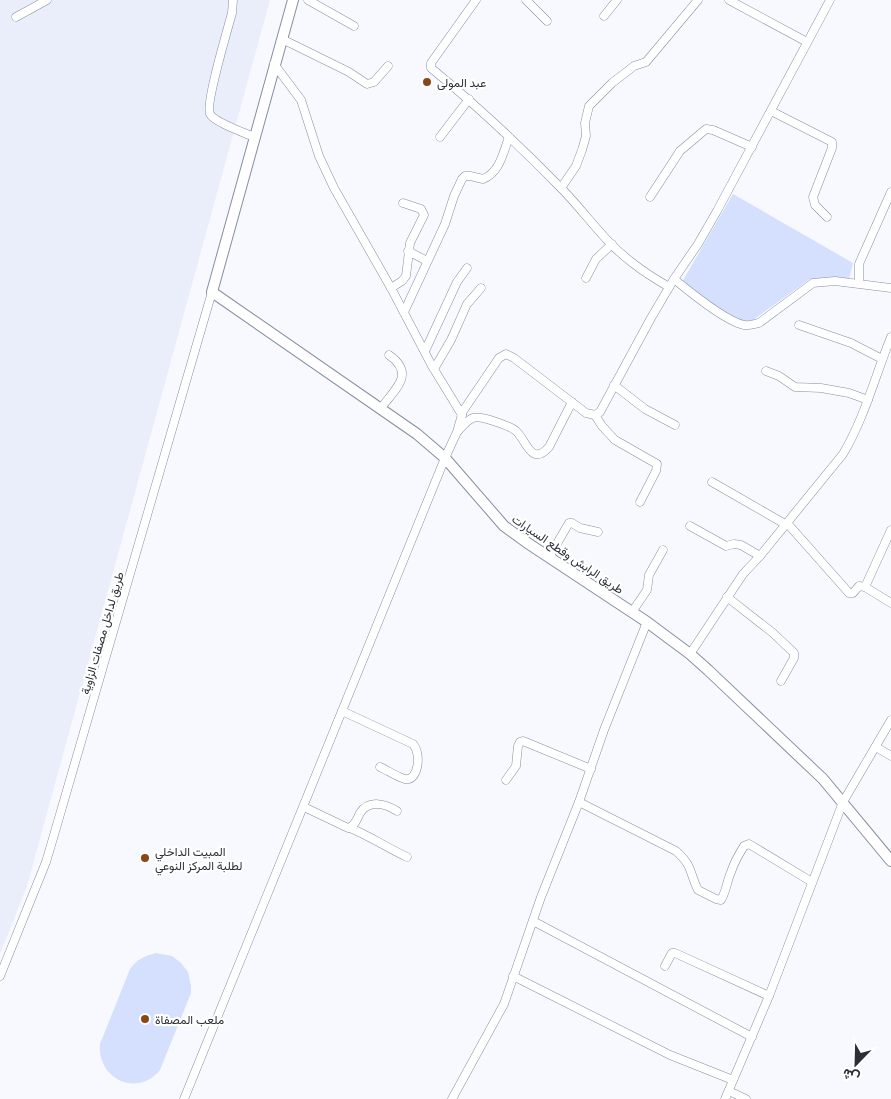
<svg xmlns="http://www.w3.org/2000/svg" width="891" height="1099" font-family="Ubuntu,Vazirmatn,sans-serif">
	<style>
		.built { fill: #e9eefa }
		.green { fill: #d4e0fe }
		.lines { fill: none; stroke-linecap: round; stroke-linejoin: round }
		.minor-casing { stroke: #858ea3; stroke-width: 9 }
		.major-casing { stroke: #858ea3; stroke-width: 12 }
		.minor { stroke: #fff; stroke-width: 8 }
		.major { stroke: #fff; stroke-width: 10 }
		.poi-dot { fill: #894616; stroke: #fff; stroke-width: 2 }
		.labels { text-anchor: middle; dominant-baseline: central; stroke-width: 4.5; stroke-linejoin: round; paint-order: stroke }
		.poi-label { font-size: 12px; fill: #2b2f38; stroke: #fff; text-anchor: start }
		.street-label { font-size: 12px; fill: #2b2f38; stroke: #fff }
	</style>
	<rect width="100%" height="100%" fill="#f7f9fe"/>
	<!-- built -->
	<polygon class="built" points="0,0 270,0 27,886 0,954"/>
	<!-- green -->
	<g class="green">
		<polygon points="733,194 853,263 849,279 810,279 753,320 744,322 737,319 719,309 682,282"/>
		<path d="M156 953 172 956 181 963 188 972 191 986V993L160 1070C137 1098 97 1079 100 1044L130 969C137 959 145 956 156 953Z"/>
	</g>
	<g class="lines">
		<defs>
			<g id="minor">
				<path d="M233 0 232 13C228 28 205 105 210 114 214 122 245 133 254 137"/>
				<polyline points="308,0 354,26"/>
				<path d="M476 0 431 63V68C476 105 519 145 560 187 585 212 605 243 634 264 645 273 657 280 669 287"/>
				<polyline points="526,0 547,21"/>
				<polyline points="729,0 807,42"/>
				<polyline points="604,16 617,0"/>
				<polyline points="16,17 47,0"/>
				<polyline points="282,39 349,72 367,84 374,82 388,66"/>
				<polyline points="274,64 301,100 319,156 334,188 391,288 432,366 462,415"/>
				<polyline points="771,111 832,142 832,148 813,197 815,205 827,217"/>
				<polyline points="440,137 469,99"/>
				<polyline points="561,188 576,166 582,150 586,136 585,123 589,106 612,83 634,66 646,62 698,0"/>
				<polyline points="650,197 680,151 706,129 713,130 752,147"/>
				<polyline points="408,251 427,261"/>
				<polyline points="586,278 596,259 612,244"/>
				<path d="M674 279C690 292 725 321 744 325 749 326 754 324 759 323L813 283 835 281 891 288"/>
				<polyline points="859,283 859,264 891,192"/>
				<polyline points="391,288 402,281 406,276 410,243 424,215 421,209 403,203"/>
				<path d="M404 312 445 224 454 196 462 179 465 176H470L483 179C500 172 503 153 509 137"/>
				<polyline points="799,325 851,343 882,359"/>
				<polyline points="425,351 457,282 467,268"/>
				<polyline points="434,369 451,340 467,304 481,288"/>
				<polyline points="766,371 779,376 795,387 821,388 849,393 868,400"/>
				<polyline points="614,385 645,409 675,425"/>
				<path d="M381 408C395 389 416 374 389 355"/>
				<polyline points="595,415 602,426 615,440 657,464 656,471 640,502"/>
				<path d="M458 431C463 426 467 420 473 418 480 415 510 426 516 431 527 441 531 467 549 447L572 402"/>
				<polyline points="712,482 785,524"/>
				<polyline points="787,523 849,593 853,593 859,586 865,587"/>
				<polyline points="690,526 726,546 734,544 741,545 760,556"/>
				<polyline points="891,530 865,587 891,603"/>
				<polyline points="549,557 569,523 572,523 580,528 598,532"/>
				<polyline points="727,597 773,633 794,653 794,658 781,681"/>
				<polyline points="632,612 647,590 649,575 663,550"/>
				<path d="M690 654 743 574 760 556 843 454C865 417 875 376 891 337"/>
				<path d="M342 711 413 744C422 754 418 782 405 779 397 777 387 770 380 767"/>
				<polyline points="876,747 891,756"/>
				<polyline points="506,780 516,766 518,746 520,742 523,741 591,769"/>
				<path d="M579 802 676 851C693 866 689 872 698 890L716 899 721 900C726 892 727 881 731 872 734 863 739 854 744 846L749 844 812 882"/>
				<path d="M304 807 348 828C355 826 357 819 360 813 369 799 386 804 397 811"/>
				<path d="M350 828C370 836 387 848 407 857"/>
				<polyline points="533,921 752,1037"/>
				<polyline points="665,966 672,953 675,953 769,996"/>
				<polyline points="0,976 46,862 54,835 212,292"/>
				<polyline points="513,976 670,1055 733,1080"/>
				<polyline points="729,1091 746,1099"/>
				<polyline points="184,1099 445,458 457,432 463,411 499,358 506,354 514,358 586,413 595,415 600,412 651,318 674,279 698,244 717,211 830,0"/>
				<polyline points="452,1099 504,1004 541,897 579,802 604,730 647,622"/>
				<polyline points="725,1099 769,996 843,802 891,720"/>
			</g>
			<polyline id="major" points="293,0 212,292 417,434 445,458 504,526 526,542 647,622 690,654 708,670 823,779 891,861"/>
		</defs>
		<!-- minor casing -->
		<use href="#minor" class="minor-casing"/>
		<!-- major casing -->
		<use href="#major" class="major-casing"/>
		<!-- minor -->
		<use href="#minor" class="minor"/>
		<!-- major -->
		<use href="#major" class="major"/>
	</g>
	<!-- markers -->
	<g class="poi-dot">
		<circle cx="427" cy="82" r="5"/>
		<circle cx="145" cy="858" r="5"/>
		<circle cx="145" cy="1019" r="5"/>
	</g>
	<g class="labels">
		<!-- poi labels -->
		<g class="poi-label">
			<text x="437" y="82">عبد المولى</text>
			<text x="155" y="851">المبيت الداخلي<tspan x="155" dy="14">لطلبة المركز النوعي</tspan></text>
			<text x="155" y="1019">ملعب المصفاة</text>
		</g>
		<!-- street labels -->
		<g class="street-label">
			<text transform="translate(568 554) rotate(34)">طريق الرابش وقطع السيارات</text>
			<text transform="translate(102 633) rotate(-74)">طريق لداخل مصفات الزاوية</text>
		</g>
	</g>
	<!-- north arrow -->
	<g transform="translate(856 1064) rotate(203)" stroke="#ffffff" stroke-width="4" paint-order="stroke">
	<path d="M0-4L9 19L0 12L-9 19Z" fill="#2b2f38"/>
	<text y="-8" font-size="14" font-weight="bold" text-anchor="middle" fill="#2b2f38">ش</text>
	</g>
</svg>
